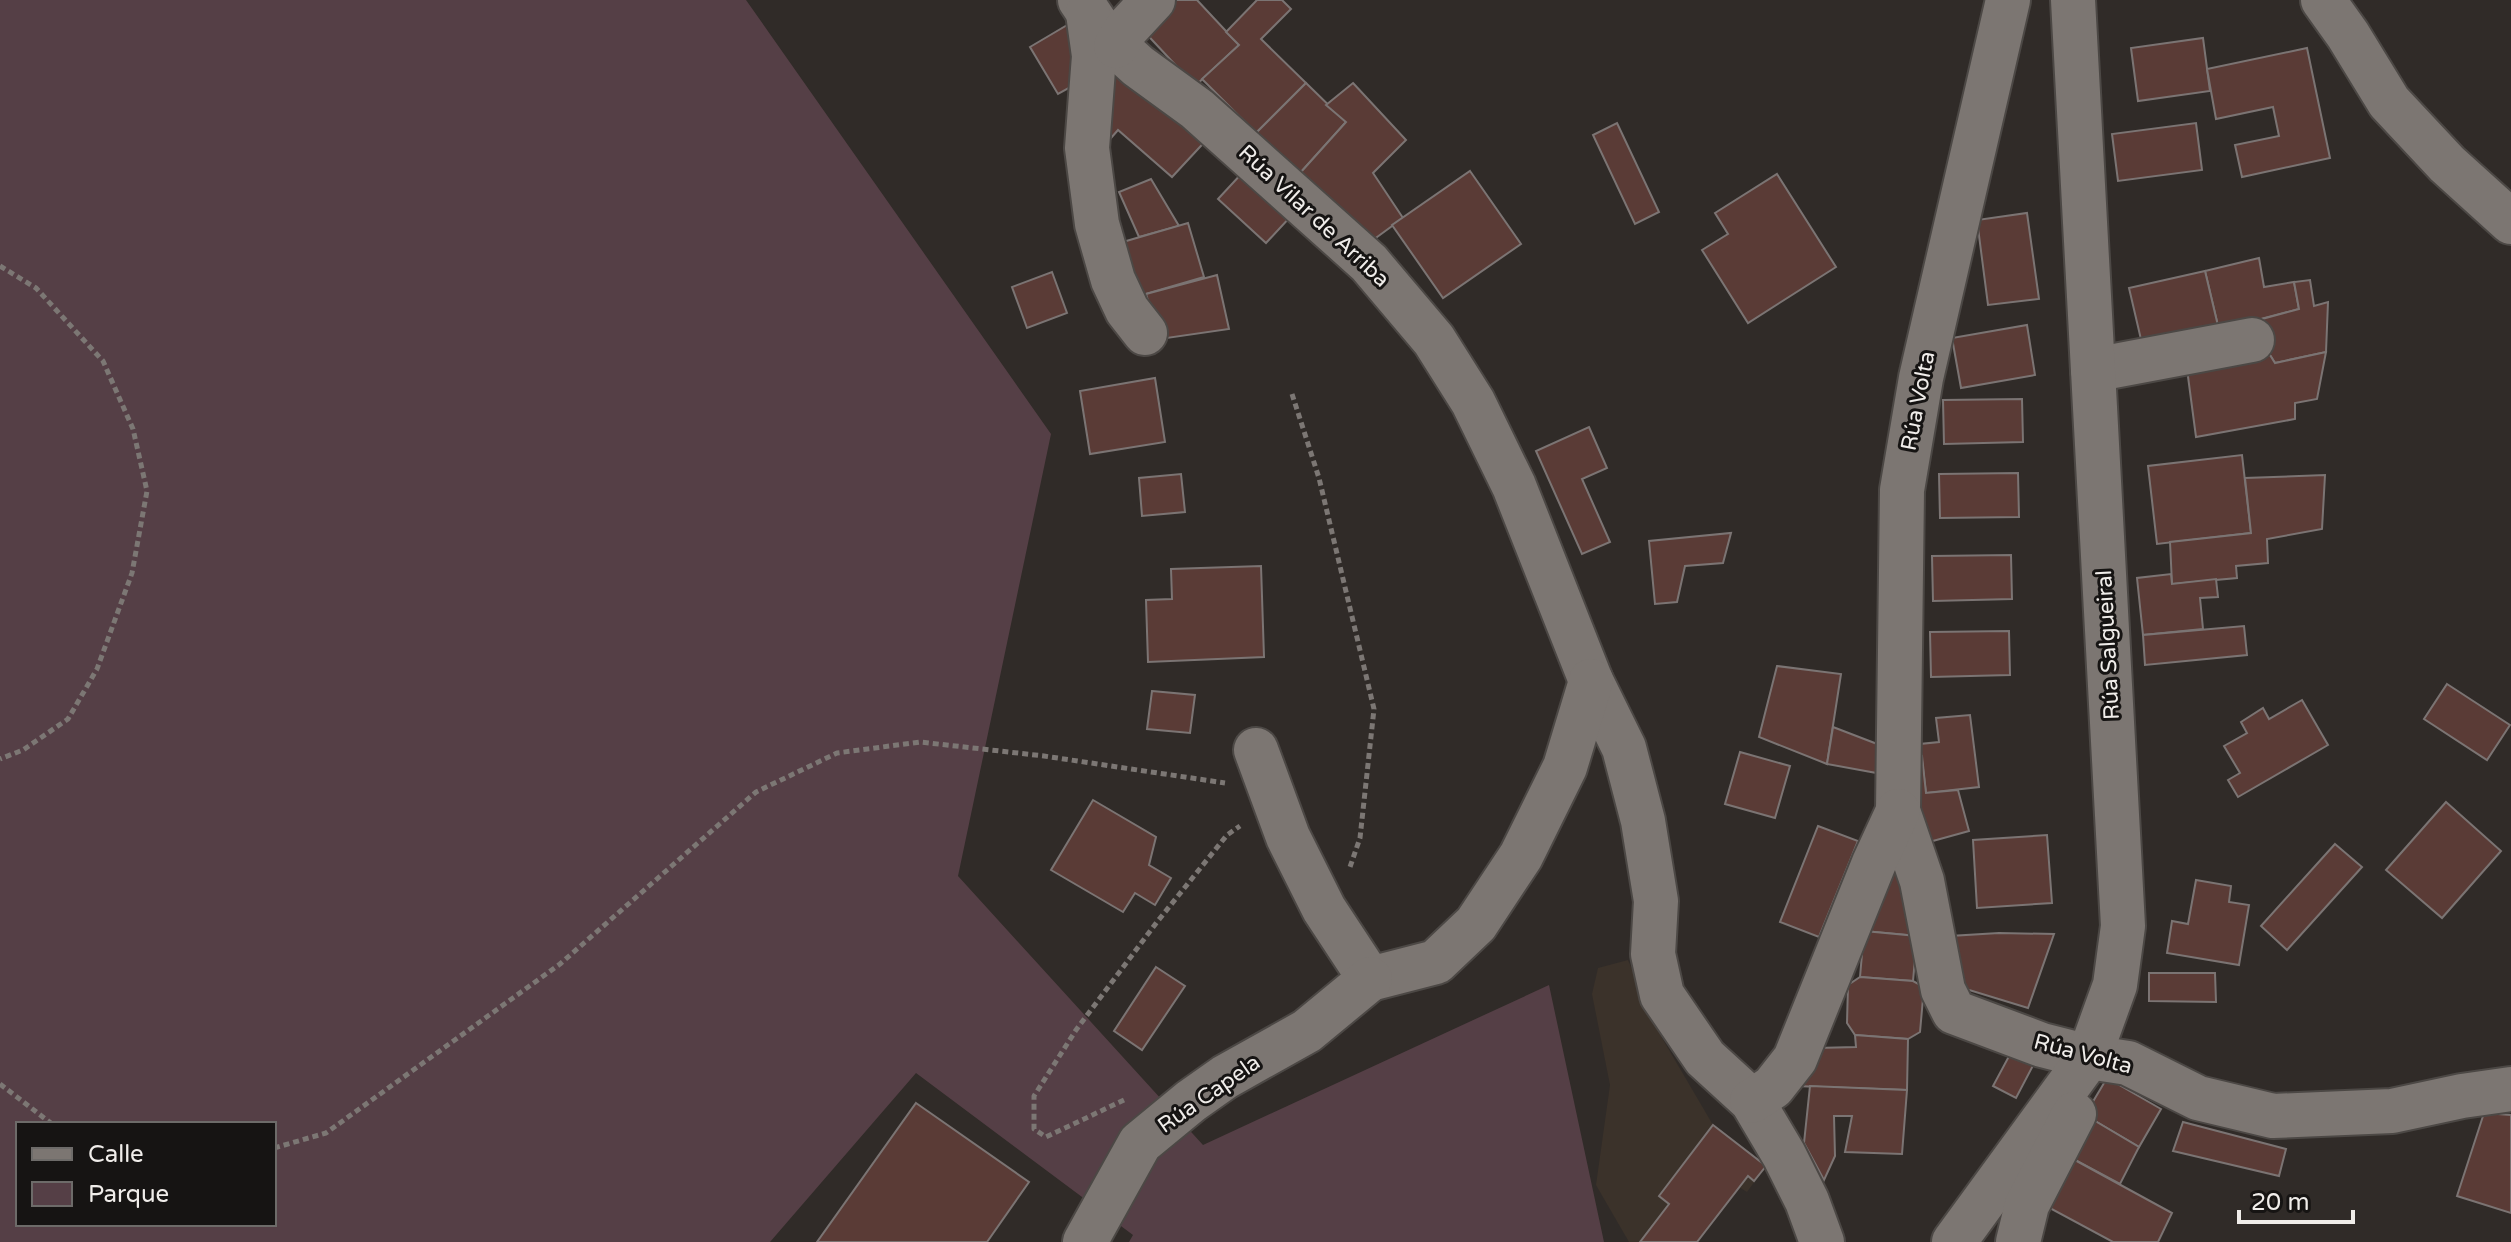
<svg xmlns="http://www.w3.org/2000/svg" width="2511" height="1242" font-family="'Varela Round',sans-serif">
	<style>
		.built { fill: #3b322a }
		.green { fill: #553f46; fill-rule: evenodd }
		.building { fill: #5a3b36; stroke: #7b7473; stroke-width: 2 }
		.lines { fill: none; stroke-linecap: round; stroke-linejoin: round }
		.minor-casing { stroke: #4c4845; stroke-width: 48 }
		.path { stroke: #7c7774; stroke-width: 5; stroke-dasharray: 6 4; stroke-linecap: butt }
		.minor { stroke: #7c7672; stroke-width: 44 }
		.labels { text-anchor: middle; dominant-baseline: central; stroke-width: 6; stroke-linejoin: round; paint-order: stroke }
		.street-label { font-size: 22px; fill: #f0edea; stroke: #161413 }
	</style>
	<rect width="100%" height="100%" fill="#302b28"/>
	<!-- built -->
	<polygon class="built" points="1628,960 1662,1038 1713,1125 1766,1166 1747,1192 1739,1187 1697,1242 1629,1242 1596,1185 1610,1085 1592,994 1598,968"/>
	<!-- green -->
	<path class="green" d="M0 0H746L1051 434 958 876 1203 1145 1549 985 1604 1242H1129L1133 1235 916 1073 770 1242H0ZM18 1124H274V1224H18Z"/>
	<!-- building -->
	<g class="building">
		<polygon points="1169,0 1197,0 1239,45 1195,86 1140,27"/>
		<polygon points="1257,0 1282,0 1291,9 1261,39 1306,83 1256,133 1202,79 1239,45 1226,32"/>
		<polygon points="1074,21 1087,78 1058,94 1030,47"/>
		<polygon points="2203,38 2210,91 2138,101 2131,48"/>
		<polygon points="2307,48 2330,158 2242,177 2235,145 2279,136 2273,107 2216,119 2207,69"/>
		<polygon points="1110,56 1211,135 1172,177 1118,130 1097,154"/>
		<polygon points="1306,83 1346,122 1301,172 1256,133"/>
		<polygon points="1353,83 1406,140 1373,173 1403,218 1373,240 1301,172 1346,122 1326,105"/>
		<polygon points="1617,123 1659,212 1635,224 1593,135"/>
		<polygon points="2196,123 2202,170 2118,181 2112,134"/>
		<polygon points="1244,171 1292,215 1266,243 1218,199"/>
		<polygon points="1470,171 1521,244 1443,298 1392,225"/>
		<polygon points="1777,174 1836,267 1748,323 1702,250 1728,234 1715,213"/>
		<polygon points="1151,179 1179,226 1139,237 1119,192"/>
		<polygon points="2027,213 2039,299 1988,305 1977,220"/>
		<polygon points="1188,223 1204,277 1132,298 1116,244"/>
		<polygon points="2259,258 2264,287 2294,282 2299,309 2219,330 2205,271"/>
		<polygon points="2205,271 2219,330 2143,348 2129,288"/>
		<polygon points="1052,272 1067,313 1027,328 1012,287"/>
		<polygon points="1217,275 1229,329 1160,339 1146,294"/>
		<polygon points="2310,280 2314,306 2328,302 2326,352 2275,363 2270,355 2262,319 2299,309 2294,282"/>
		<polygon points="2027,325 2035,375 1961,388 1952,338"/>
		<polygon points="2326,352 2317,399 2295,403 2295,419 2196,437 2187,369 2270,355 2275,363"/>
		<polygon points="1155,378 1165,442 1090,454 1080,391"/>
		<polygon points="2022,399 2023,442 1944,444 1943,400"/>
		<polygon points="1589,427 1607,468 1582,479 1610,542 1582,554 1536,451"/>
		<polygon points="2242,455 2251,533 2157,544 2148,466"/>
		<polygon points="2018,473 2019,517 1940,518 1939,474"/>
		<polygon points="1181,474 1185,512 1142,516 1139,478"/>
		<polygon points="2325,475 2322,529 2267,539 2268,563 2236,566 2237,578 2172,584 2170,542 2251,533 2245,478"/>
		<polygon points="1731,533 1723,563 1685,566 1677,602 1655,604 1649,541"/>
		<polygon points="2011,555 2012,599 1933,601 1932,556"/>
		<polygon points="1261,566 1264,657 1148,662 1146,600 1172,599 1171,569"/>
		<polygon points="2171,574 2172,584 2216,579 2218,597 2200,598 2203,629 2143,635 2137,578"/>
		<polygon points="2244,626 2247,655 2145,665 2143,635"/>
		<polygon points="2009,631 2010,675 1931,677 1930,632"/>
		<polygon points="1777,666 1841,674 1827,764 1759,737"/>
		<polygon points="2447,684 2510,725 2487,760 2424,719"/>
		<polygon points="1152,691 1195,695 1190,733 1147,729"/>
		<polygon points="2302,700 2328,745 2238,797 2228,780 2240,773 2224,746 2247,733 2241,722 2263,708 2269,719"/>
		<polygon points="1970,715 1979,787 1926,793 1920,744 1939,742 1936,718"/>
		<polygon points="1833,727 1885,747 1882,774 1827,764"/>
		<polygon points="1740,752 1790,766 1775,818 1725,804"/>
		<polygon points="1907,756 1922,756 1926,793 1958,790 1969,831 1922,844"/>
		<polygon points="1093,800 1156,837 1149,865 1171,878 1155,905 1135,893 1123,912 1051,870"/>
		<polygon points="2446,802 2501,851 2442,918 2386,870"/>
		<polygon points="1818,826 1858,841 1819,937 1780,922"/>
		<polygon points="2047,835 2052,903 1977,908 1973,840"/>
		<polygon points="2335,844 2362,867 2287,950 2261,926"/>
		<polygon points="1886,853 1905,854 1917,936 1864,931"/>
		<polygon points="2196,880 2231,886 2229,902 2249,905 2239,965 2167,953 2172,921 2188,924"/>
		<polygon points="1864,931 1917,936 1913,981 1860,977"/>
		<polygon points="1999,933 2054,934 2028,1008 1956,986 1950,936"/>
		<polygon points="1156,967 1185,986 1142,1050 1114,1031"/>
		<polygon points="2149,973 2215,973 2216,1002 2149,1001"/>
		<polygon points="1860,977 1913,981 1924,987 1920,1032 1908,1039 1855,1035 1847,1023 1848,985"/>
		<polygon points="1855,1035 1908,1039 1907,1090 1796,1086 1816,1048 1856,1047"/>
		<polygon points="2015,1045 2038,1056 2016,1098 1993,1086"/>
		<polygon points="2107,1078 2161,1109 2139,1147 2085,1115"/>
		<polygon points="1810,1086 1907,1090 1902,1154 1845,1152 1852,1116 1834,1116 1835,1156 1824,1180 1804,1143"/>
		<polygon points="916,1103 1029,1182 987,1242 817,1242"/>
		<polygon points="2484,1113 2511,1115 2511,1213 2457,1196"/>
		<polygon points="2085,1115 2139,1147 2120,1184 2062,1153"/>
		<polygon points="2183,1122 2286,1149 2279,1176 2173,1151"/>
		<polygon points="1713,1125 1766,1166 1754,1181 1748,1176 1697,1242 1640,1242 1669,1204 1659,1196"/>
		<polygon points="2062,1153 2172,1213 2158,1242 2113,1242 2046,1206"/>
	</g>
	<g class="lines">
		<defs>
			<g id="minor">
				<polyline points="1080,0 1105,37 1116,46 1138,66 1197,109 1369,263 1434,340 1473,402 1514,486 1591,681 1624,748 1643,821 1656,901 1653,954 1662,995 1705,1058 1752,1101 1784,1155 1807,1201 1822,1242"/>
				<polyline points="2008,0 1921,378 1902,490 1898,811 1922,881 1943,990 1954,1012 2042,1045 2089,1057 2128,1063 2198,1098 2273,1116 2392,1111 2462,1096 2511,1089"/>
				<polyline points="2323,0 2348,35 2389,102 2447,164 2511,222"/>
				<polyline points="1088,13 1094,56 1087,148 1097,224 1113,280 1127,310 1145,333"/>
				<polyline points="1116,46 1127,28 1153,0"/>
				<polyline points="2093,370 2252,340"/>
				<polyline points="1256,750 1288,837 1324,909 1370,979 1436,962 1476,924 1521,856 1565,767 1591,681"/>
				<polyline points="1752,1101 1773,1087 1795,1059 1874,863 1898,811"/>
				<polyline points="1085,1242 1140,1143 1191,1101 1225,1077 1307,1031 1370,979"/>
				<polyline points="1954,1242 2089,1057 2115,985 2123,926 2073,0"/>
				<polyline points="2018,1242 2027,1205 2074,1114"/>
			</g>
		</defs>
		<!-- minor casing -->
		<use href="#minor" class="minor-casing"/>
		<!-- path -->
		<g class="path">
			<polyline points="0,266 36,288 103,361 133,429 147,491 132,573 97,669 68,719 23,750 0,759"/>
			<polyline points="1292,394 1319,478 1374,709 1360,838 1350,867"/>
			<polyline points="0,1084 52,1124"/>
			<polyline points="1124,1100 1046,1137 1034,1129 1034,1096 1076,1030 1157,922 1227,835 1240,826"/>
			<polyline points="274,1148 326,1133 560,964 756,792 837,753 920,742 1044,756 1225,783"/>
		</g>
		<!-- minor -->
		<use href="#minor" class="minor"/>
	</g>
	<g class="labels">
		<!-- street labels -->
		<g class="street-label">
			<text transform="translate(1314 216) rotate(43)">Rúa Vilar de Arriba</text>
			<text transform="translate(1918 401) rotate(-79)">Rúa Volta</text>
			<text transform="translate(2108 645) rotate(-93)">Rúa Salgueiral</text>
			<text transform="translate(2083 1054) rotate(15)">Rúa Volta</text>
			<text transform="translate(1209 1094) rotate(-35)">Rúa Capela</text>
		</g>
	</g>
	<!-- legend -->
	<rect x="16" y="1122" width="260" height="104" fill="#161413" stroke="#6d6b69" stroke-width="2"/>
	<rect x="32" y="1148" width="40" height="12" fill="#7c7672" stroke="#6d6b69" stroke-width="2"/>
	<text x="88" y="1162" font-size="24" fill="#f0edea">Calle</text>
	<rect x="32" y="1182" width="40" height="24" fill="#553f46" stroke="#6d6b69" stroke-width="2"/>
	<text x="88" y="1202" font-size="24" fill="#f0edea">Parque</text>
	<!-- scale -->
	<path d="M2239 1210v12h114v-12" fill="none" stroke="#f0edea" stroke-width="4"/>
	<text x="2251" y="1210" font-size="24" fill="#f0edea" stroke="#161413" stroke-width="6" paint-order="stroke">20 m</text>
</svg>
